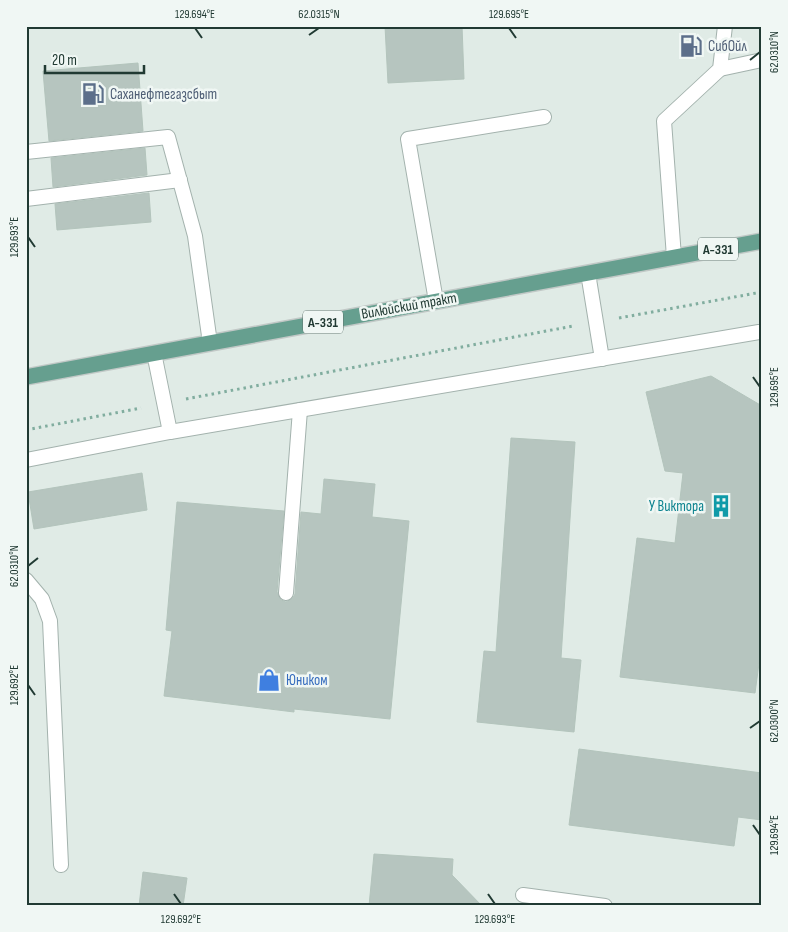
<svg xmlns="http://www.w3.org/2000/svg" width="788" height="932" font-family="'Sofia Sans Condensed',sans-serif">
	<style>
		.building { fill: #b6c5bf; stroke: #b3c4bc }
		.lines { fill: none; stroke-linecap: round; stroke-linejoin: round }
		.lane-casing { stroke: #a3b2ad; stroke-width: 16 }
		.primary-casing { stroke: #c1c8c6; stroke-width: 18 }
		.path { stroke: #81ad9f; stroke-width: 3; stroke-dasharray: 2.5 4; stroke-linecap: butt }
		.lane { stroke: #fff; stroke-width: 14 }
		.primary { stroke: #669f8f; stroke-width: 15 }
		.ticks { fill: none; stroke: #213a33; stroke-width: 2 }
		.labels { text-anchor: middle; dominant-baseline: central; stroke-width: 5; stroke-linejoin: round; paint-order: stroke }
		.shield { fill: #f0f7f4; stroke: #5f736d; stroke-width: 1 }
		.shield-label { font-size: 14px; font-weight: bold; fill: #213a33 }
		.service-label { font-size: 15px; fill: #4e5e75; stroke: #f0f7f4; text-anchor: start }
		.street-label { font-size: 15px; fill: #213a33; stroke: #f0f7f4 }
		.culture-label { font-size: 15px; fill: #0d838f; stroke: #f0f7f4; text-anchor: end }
		.shop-label { font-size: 15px; fill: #366cbe; stroke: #f0f7f4; text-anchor: start }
		.neatline { fill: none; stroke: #213a33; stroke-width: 2 }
		.ticks-label { font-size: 12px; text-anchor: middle; fill: #213a33 }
	</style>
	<rect width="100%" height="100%" fill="#e0ebe6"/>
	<!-- building -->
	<g class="building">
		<polygon points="385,26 462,26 464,79 388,83"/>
		<polygon points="138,63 143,131 49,141 43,71"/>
		<polygon points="145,148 147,175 53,187 51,158"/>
		<polygon points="149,193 151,222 57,230 55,204"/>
		<polygon points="711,376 762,406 762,641 755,693 620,677 637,538 675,543 683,473 665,471 646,392"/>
		<polygon points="511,438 575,442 561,658 581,660 574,732 477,722 484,651 496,652"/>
		<polygon points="142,473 147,510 34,529 28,492"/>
		<polygon points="324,479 375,484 372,517 409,521 390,719 294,709 294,712 164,696 172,631 166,630 177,502 284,511 277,592 281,600 286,602 293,598 295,594 301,512 321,514"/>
		<polygon points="579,749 762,773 762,820 738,817 734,846 569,825"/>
		<polygon points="374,854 453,859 452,875 482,906 369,906"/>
		<polygon points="143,872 187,878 183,906 139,906"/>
	</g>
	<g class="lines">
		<defs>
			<g id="lane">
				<polyline points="720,69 762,60"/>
				<polyline points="26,152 168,137 195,236 210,343"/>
				<polyline points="26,199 180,180"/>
				<polyline points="674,257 664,121 720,69 725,26"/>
				<polyline points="588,273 602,359"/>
				<polyline points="436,301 408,139 544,117"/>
				<polyline points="154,353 170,432"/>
				<polyline points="26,460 170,432 759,332"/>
				<polyline points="26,580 42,599 50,621 61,865"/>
				<polyline points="286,593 300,410"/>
				<polyline points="523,895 605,906"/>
			</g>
			<polyline id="primary" points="26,377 762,241"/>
		</defs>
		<!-- lane casing -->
		<use href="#lane" class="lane-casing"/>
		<!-- primary casing -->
		<use href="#primary" class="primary-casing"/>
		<!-- path -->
		<g class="path">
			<polyline points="619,318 762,292"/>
			<polyline points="186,399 573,326"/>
			<polyline points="26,430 141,408"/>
		</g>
		<!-- lane -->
		<use href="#lane" class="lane"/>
		<!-- primary -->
		<use href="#primary" class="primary"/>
	</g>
	<!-- ticks -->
	<path class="ticks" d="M195 28 202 38M509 28 516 38M309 35 319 28M750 60 760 52M28 237 35 247M753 377 760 387M28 566 38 558M28 685 35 695M750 728 760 721M753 825 760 835M174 894 181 904M488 894 495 904"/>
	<!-- icons -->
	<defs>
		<symbol id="fuel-bare" viewBox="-9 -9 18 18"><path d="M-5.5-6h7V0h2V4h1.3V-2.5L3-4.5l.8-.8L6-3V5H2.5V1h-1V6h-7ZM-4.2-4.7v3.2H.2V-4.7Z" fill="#5c6f8a" stroke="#f0f7f4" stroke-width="2.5" paint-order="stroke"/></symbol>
		<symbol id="building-bare" viewBox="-9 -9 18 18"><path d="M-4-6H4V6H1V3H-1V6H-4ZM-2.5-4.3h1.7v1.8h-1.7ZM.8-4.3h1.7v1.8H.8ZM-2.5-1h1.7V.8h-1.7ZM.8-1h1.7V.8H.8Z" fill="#0f9aa8" stroke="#f0f7f4" stroke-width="2.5" paint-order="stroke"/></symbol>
		<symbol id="shop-bare" viewBox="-9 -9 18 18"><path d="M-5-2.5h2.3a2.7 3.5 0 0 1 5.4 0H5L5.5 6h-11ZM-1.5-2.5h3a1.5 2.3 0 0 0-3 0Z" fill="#3f7fe0" stroke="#f0f7f4" stroke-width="2.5" paint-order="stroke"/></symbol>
	</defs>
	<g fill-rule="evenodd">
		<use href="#fuel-bare" x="675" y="30" width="32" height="32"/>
		<use href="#fuel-bare" x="77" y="78" width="32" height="32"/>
		<use href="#building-bare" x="705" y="490" width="32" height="32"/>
		<use href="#shop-bare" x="253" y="664" width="32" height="32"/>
	</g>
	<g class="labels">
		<!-- shield labels -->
		<g class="shield">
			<rect x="698" y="237.5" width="40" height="23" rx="4"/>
			<rect x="303" y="310.5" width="40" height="23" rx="4"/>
		</g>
		<g class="shield-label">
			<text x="718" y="249">А-331</text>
			<text x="323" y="322">А-331</text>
		</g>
		<!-- service labels -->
		<g class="service-label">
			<text x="708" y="46">СибОйл</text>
			<text x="110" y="94">Саханефтегазсбыт</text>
		</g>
		<!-- street labels -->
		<g class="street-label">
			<text transform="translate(409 306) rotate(-10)">Вилюйский тракт</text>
		</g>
		<!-- culture labels -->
		<g class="culture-label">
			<text x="704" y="506">У Виктора</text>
		</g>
		<!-- shop labels -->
		<g class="shop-label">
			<text x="286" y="680">Юником</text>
		</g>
	</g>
	<!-- border -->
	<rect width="788" height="932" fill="none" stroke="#f0f7f4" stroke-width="55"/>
	<!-- scale -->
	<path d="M45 65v8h99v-8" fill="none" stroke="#213a33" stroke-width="2.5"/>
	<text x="52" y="65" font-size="15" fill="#213a33" stroke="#f0f7f4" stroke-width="4" paint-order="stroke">20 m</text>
	<rect x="28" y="28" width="732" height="876" class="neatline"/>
	<g class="ticks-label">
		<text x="195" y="18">129.694°E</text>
		<text x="319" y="18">62.0315°N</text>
		<text x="509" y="18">129.695°E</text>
		<text transform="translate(774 52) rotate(-90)" y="4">62.0310°N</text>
		<text transform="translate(14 237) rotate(-90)" y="4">129.693°E</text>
		<text transform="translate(774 387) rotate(-90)" y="4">129.695°E</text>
		<text transform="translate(14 566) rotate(-90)" y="4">62.0310°N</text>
		<text transform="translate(14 685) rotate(-90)" y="4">129.692°E</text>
		<text transform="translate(774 721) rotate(-90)" y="4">62.0300°N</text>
		<text transform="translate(774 835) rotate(-90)" y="4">129.694°E</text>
		<text x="181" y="923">129.692°E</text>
		<text x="495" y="923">129.693°E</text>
	</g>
</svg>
